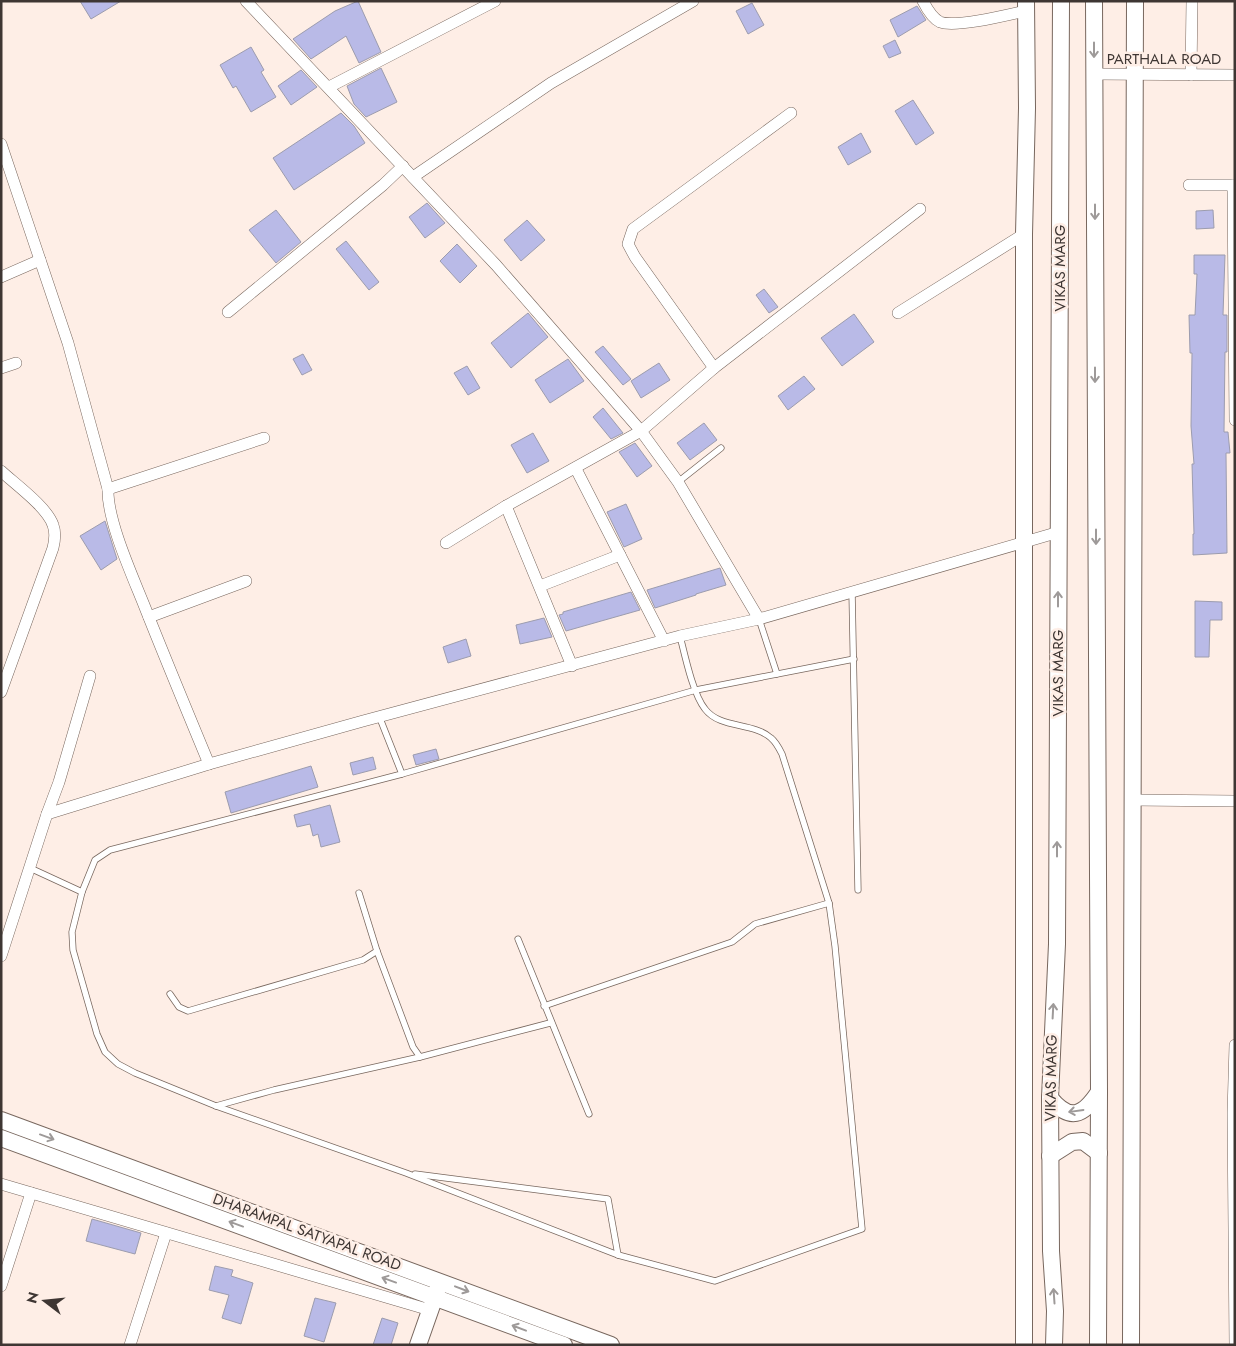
<svg xmlns="http://www.w3.org/2000/svg" width="1236" height="1346" font-family="Jost,sans-serif">
	<style>
		.building { fill: #b9bae7; stroke: #9c9cae }
		.lines { fill: none; stroke-linecap: round; stroke-linejoin: round }
		.lane-casing { stroke: #78675e; stroke-width: 7 }
		.street-casing { stroke: #78675e; stroke-width: 12 }
		.secondary-casing { stroke: #78675e; stroke-width: 18 }
		.lane { stroke: #fff; stroke-width: 5.5 }
		.street { stroke: #fff; stroke-width: 11 }
		.secondary { stroke: #fff; stroke-width: 16 }
		.oneway { stroke: #9e9a99 }
		.labels { text-anchor: middle; dominant-baseline: central; stroke-width: 5; stroke-linejoin: round; paint-order: stroke }
		.street-label { font-size: 15px; fill: #3e3633; stroke: #feeee6 }
	</style>
	<rect width="100%" height="100%" fill="#feeee6"/>
	<!-- building -->
	<g class="building">
		<polygon points="80,1 121,1 91,19"/>
		<polygon points="358,1 381,52 359,63 346,36 311,59 293,39 335,11"/>
		<polygon points="752,3 764,25 748,34 736,11"/>
		<polygon points="917,6 926,20 898,37 890,20"/>
		<polygon points="895,40 901,53 889,58 883,46"/>
		<polygon points="251,47 264,70 261,72 276,97 251,112 236,86 233,88 220,65"/>
		<polygon points="381,68 397,102 366,117 354,104 347,86"/>
		<polygon points="301,70 317,87 291,105 278,86"/>
		<polygon points="913,100 934,133 916,145 895,111"/>
		<polygon points="341,113 354,126 365,143 294,190 273,158"/>
		<polygon points="861,133 871,152 848,165 838,147"/>
		<polygon points="427,203 445,223 425,238 409,217"/>
		<polygon points="276,210 301,242 276,263 249,230"/>
		<polygon points="1213,210 1214,228 1196,229 1196,211"/>
		<polygon points="527,220 545,240 521,261 504,240"/>
		<polygon points="346,241 379,282 369,290 336,249"/>
		<polygon points="457,244 477,266 460,283 440,261"/>
		<polygon points="1194,255 1225,255 1223,315 1227,315 1227,352 1225,352 1224,432 1228,432 1230,453 1226,453 1227,553 1193,555 1193,534 1194,534 1192,464 1194,464 1191,426 1192,353 1190,353 1189,315 1195,315 1197,274 1194,274"/>
		<polygon points="764,289 778,307 769,313 756,295"/>
		<polygon points="528,313 548,337 511,368 491,343"/>
		<polygon points="854,314 874,342 842,366 821,338"/>
		<polygon points="603,346 631,379 623,385 595,352"/>
		<polygon points="303,354 312,370 302,375 293,359"/>
		<polygon points="568,359 584,381 550,403 535,380"/>
		<polygon points="659,363 670,380 641,398 631,381"/>
		<polygon points="467,366 480,388 468,395 454,373"/>
		<polygon points="804,376 815,389 788,410 778,396"/>
		<polygon points="603,408 623,433 611,439 593,417"/>
		<polygon points="704,423 717,440 690,460 677,443"/>
		<polygon points="533,433 549,461 527,473 511,445"/>
		<polygon points="635,443 652,466 637,477 619,452"/>
		<polygon points="626,504 642,539 624,547 607,512"/>
		<polygon points="105,521 117,559 101,570 80,536"/>
		<polygon points="720,568 726,585 696,594 696,595 655,608 647,590"/>
		<polygon points="631,592 640,610 566,631 559,615 563,614 563,612"/>
		<polygon points="1195,601 1222,602 1222,620 1210,620 1209,657 1195,657"/>
		<polygon points="544,618 552,637 520,644 516,625"/>
		<polygon points="466,639 471,656 448,663 443,647"/>
		<polygon points="436,749 439,759 416,765 413,755"/>
		<polygon points="373,757 376,769 353,775 350,763"/>
		<polygon points="311,766 318,787 231,813 225,792"/>
		<polygon points="330,805 340,842 321,847 318,834 313,836 310,824 297,827 294,815"/>
		<polygon points="92,1219 141,1233 135,1254 86,1241"/>
		<polygon points="215,1266 233,1270 231,1276 253,1283 241,1324 222,1318 229,1295 209,1290"/>
		<polygon points="315,1298 336,1303 324,1342 304,1336"/>
		<polygon points="382,1318 398,1323 391,1345 373,1345"/>
	</g>
	<g class="lines">
		<defs>
			<g id="lane">
				<polyline points="678,482 721,448"/>
				<polyline points="852,592 858,890"/>
				<polyline points="759,619 777,674"/>
				<path d="M379 716 402 774 110 850 95 860 82 892 72 932 73 950 97 1034 105 1052 118 1064 135 1073 216 1106 406 1173 618 1255 715 1281 862 1229 835 946 829 903 782 754C779 748 776 742 771 738 753 722 720 729 705 709 693 694 685 656 680 636"/>
				<polyline points="402,774 696,690 854,659"/>
				<polyline points="30,868 82,892"/>
				<polyline points="359,893 377,951"/>
				<polyline points="518,939 589,1114"/>
				<polyline points="170,994 179,1007 188,1011 363,960 377,951 413,1047 420,1057 550,1023"/>
				<polyline points="544,1006 732,942 755,924 829,903"/>
				<polyline points="216,1106 274,1090 420,1057"/>
				<polyline points="415,1174 608,1199 618,1255"/>
			</g>
			<g id="street">
				<polyline points="246,1 496,265 641,431 678,482 759,619"/>
				<path d="M923 1C927 9 932 18 940 22 955 28 1007 15 1025 11"/>
				<polyline points="1094,74 1235,75"/>
				<polyline points="1191,75 1192,1"/>
				<polyline points="329,87 495,1"/>
				<path d="M1 144 68 343 108 489C107 520 132 575 144 605 165 658 187 711 209 764"/>
				<polyline points="413,177 551,83 693,1"/>
				<polyline points="1189,185 1235,185"/>
				<polyline points="1233,185 1235,420"/>
				<polyline points="1,277 40,260"/>
				<polyline points="228,312 383,185 403,166"/>
				<polyline points="898,313 1024,234"/>
				<polyline points="1,368 16,363"/>
				<polyline points="714,368 635,257 628,244 633,229 791,113"/>
				<polyline points="576,469 664,641"/>
				<path d="M1 471C15 484 47 507 53 525 56 533 55 540 53 548L1 692"/>
				<polyline points="108,489 264,438"/>
				<polyline points="506,506 572,666"/>
				<polyline points="446,543 506,506 641,431 714,368 920,209"/>
				<polyline points="540,586 620,555"/>
				<polyline points="149,617 246,581"/>
				<polyline points="1132,800 1235,801"/>
				<polyline points="47,814 209,764 363,721 680,636 759,619 1059,532"/>
				<polyline points="1,956 47,814 59,782 90,676"/>
				<polyline points="1,1184 430,1310"/>
				<polyline points="1,1286 31,1193"/>
				<polyline points="130,1345 166,1233"/>
				<polyline points="1235,1345 1233,1113 1235,1045"/>
			</g>
			<g id="secondary">
				<polyline points="1094,1 1099,1092 1098,1345"/>
				<path d="M1050 1098C1070 1122 1083 1116 1099 1092"/>
				<polyline points="1,1120 611,1345"/>
				<polyline points="1,1138 564,1345"/>
				<polyline points="1050,1156 1072,1142 1083,1141 1099,1153"/>
				<polyline points="418,1345 438,1288"/>
				<polyline points="1024,1345 1024,234 1027,108 1026,1"/>
				<polyline points="1054,1345 1055,1311 1051,1251 1050,1098 1057,944 1061,1"/>
				<polyline points="1131,1345 1135,1"/>
			</g>
		</defs>
		<!-- lane casing -->
		<use href="#lane" class="lane-casing"/>
		<!-- street casing -->
		<use href="#street" class="street-casing"/>
		<!-- secondary casing -->
		<use href="#secondary" class="secondary-casing"/>
		<!-- lane -->
		<use href="#lane" class="lane"/>
		<!-- street -->
		<use href="#street" class="street"/>
		<!-- secondary -->
		<use href="#secondary" class="secondary"/>
	</g>
	<!-- one-way arrows -->
	<defs><path id="oneway-shaft" d="M-6 0H5M1.5-3L5.5 0L1.5 3" fill="none" stroke-width="1.6" stroke-linecap="round" stroke-linejoin="round" transform="scale(1.25)"/></defs>
	<g class="oneway">
		<use href="#oneway-shaft" transform="translate(1094 50) rotate(90)"/>
		<use href="#oneway-shaft" transform="translate(1095 212) rotate(90)"/>
		<use href="#oneway-shaft" transform="translate(1095 375) rotate(90)"/>
		<use href="#oneway-shaft" transform="translate(1096 537) rotate(90)"/>
		<use href="#oneway-shaft" transform="translate(1058 599) rotate(-90)"/>
		<use href="#oneway-shaft" transform="translate(1057 849) rotate(-90)"/>
		<use href="#oneway-shaft" transform="translate(1053 1011) rotate(-87)"/>
		<use href="#oneway-shaft" transform="translate(1076 1111) rotate(172)"/>
		<use href="#oneway-shaft" transform="translate(47 1137) rotate(20)"/>
		<use href="#oneway-shaft" transform="translate(236 1224) rotate(-160)"/>
		<use href="#oneway-shaft" transform="translate(389 1280) rotate(-160)"/>
		<use href="#oneway-shaft" transform="translate(462 1289) rotate(21)"/>
		<use href="#oneway-shaft" transform="translate(1054 1296) rotate(-94)"/>
		<use href="#oneway-shaft" transform="translate(519 1328) rotate(-159)"/>
	</g>
	<g class="labels">
		<!-- street labels -->
		<g class="street-label">
			<text x="1164" y="59">PARTHALA ROAD</text>
			<text transform="translate(1060 268) rotate(-90)">VIKAS MARG</text>
			<text transform="translate(1058 673) rotate(-90)">VIKAS MARG</text>
			<text transform="translate(1051 1078) rotate(-89)">VIKAS MARG</text>
			<text transform="translate(307 1232) rotate(20)">DHARAMPAL SATYAPAL ROAD</text>
		</g>
	</g>
	<!-- border -->
	<rect width="1236" height="1346" fill="none" stroke="#3e3633" stroke-width="5"/>
	<!-- north arrow -->
	<g transform="translate(45 1301) rotate(286)" stroke="#feeee6" stroke-width="4" paint-order="stroke">
	<path d="M0-4L9 19L0 12L-9 19Z" fill="#3e3633"/>
	<text y="-8" font-size="14" font-weight="bold" text-anchor="middle" fill="#3e3633">N</text>
	</g>
</svg>
